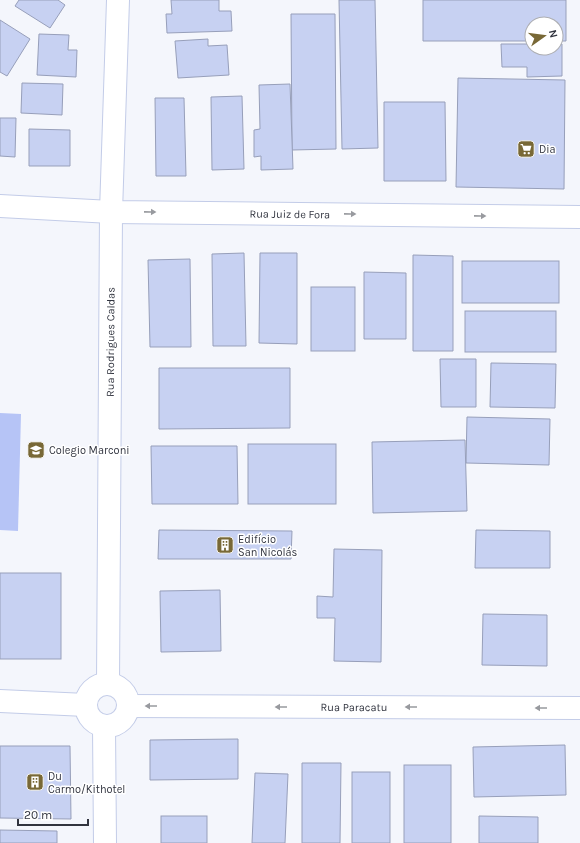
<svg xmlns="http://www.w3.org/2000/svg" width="580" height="843" font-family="Karla,sans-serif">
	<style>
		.green { fill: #b6c4f6 }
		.building { fill: #c7d1f2; stroke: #979fba }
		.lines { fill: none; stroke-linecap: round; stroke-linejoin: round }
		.minor-casing { stroke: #c3cce8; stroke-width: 24 }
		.tertiary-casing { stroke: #c3cce8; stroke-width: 24 }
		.minor { stroke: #fff; stroke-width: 22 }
		.tertiary { stroke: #fff; stroke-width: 22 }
		.oneway { fill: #989a9f }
		.labels { text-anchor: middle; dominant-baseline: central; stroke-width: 3; stroke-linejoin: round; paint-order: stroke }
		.poi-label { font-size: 11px; fill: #31343f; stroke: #fff; text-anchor: start }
		.street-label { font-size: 11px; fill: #31343f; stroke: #fff }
	</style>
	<rect width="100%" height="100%" fill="#f4f6fc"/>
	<!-- green -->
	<polygon class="green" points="0,413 21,414 18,531 0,530"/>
	<!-- building -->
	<g class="building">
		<polygon points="19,0 58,0 65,5 50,28 15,6"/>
		<polygon points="171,0 219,0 219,11 231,11 232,31 167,33 166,14 172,14"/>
		<polygon points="339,0 375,0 378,148 342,149"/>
		<polygon points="423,0 566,0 566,41 556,41 556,24 532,24 532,41 423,41"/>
		<polygon points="291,14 335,14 336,149 292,150"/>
		<polygon points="0,20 30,39 7,76 0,72"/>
		<polygon points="39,34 69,35 68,50 77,50 76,77 37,75"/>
		<polygon points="208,39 208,46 227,45 229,75 178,78 175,41"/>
		<polygon points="501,44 532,44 532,48 556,48 556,44 562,44 562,76 527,77 527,67 502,67"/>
		<polygon points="458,78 565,80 564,189 456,187"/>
		<polygon points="22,83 63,84 62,115 21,113"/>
		<polygon points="290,84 293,169 261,170 261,156 254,157 254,130 260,129 259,85"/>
		<polygon points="242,96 244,169 212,170 211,97"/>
		<polygon points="155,98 184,98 186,176 156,176"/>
		<polygon points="384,102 445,102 446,181 384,181"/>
		<polygon points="0,118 16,118 15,157 0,156"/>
		<polygon points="29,129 70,130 70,166 29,166"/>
		<polygon points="244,253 246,346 213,346 212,254"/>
		<polygon points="260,253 297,253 297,344 259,343"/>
		<polygon points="413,255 453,256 453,351 413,351"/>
		<polygon points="190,259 191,347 150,347 148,260"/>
		<rect x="462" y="261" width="97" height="42"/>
		<polygon points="364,272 406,273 406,339 364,339"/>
		<rect x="311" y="287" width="44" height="64"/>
		<rect x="465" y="311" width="91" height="41"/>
		<polygon points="440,359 476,359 476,407 441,407"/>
		<polygon points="491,363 556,364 555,408 490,407"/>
		<polygon points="159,368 290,368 290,428 159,429"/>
		<polygon points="467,417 550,419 549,465 466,463"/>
		<polygon points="465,440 467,511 373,513 372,442"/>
		<rect x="248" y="444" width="88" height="60"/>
		<polygon points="151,446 237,446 238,504 152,504"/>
		<polygon points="159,530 292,531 291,559 158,559"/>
		<polygon points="476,530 550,531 550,568 475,568"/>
		<polygon points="334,549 382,550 381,662 334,661 335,618 317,618 317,596 333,597"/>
		<rect x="0" y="573" width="61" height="86"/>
		<polygon points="220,590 221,651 161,652 160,591"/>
		<polygon points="483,614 547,615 547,666 482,665"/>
		<polygon points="238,739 238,779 150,780 150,740"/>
		<polygon points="565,745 566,795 474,797 473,747"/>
		<polygon points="0,746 70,746 71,819 0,818"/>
		<polygon points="302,763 341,763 340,843 302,843"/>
		<rect x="404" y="765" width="47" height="78"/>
		<rect x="352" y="772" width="38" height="71"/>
		<polygon points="255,773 288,774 285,843 252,843"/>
		<rect x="161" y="816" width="46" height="27"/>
		<polygon points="479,816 538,817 538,843 479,843"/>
		<polygon points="0,830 57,831 57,843 0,843"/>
	</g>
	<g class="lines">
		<defs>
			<g id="minor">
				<path id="s1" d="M0 206 111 212 580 217"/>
				<polyline points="0,701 86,705"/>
				<path id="s2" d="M128 706 580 708"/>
			</g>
			<g id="tertiary">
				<circle cx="107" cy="705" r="21"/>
				<path id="s3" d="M108 684 111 212 118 0"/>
				<polyline points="104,727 105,843"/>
			</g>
		</defs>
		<!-- minor casing -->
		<use href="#minor" class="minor-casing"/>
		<!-- tertiary casing -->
		<use href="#tertiary" class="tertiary-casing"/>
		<!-- minor -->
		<use href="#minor" class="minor"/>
		<!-- tertiary -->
		<use href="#tertiary" class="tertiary"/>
	</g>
	<!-- one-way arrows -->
	<defs><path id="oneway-solid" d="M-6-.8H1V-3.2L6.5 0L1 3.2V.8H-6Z"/></defs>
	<g class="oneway">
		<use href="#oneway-solid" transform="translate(150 212) rotate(1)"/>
		<use href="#oneway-solid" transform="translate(350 214) rotate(1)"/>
		<use href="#oneway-solid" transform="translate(480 216) rotate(1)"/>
		<use href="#oneway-solid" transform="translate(151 706) rotate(-180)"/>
		<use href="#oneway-solid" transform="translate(281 707) rotate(-180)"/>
		<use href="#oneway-solid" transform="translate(411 707) rotate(-180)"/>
		<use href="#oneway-solid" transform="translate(541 708) rotate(-180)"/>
	</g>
	<!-- icons -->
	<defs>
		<symbol id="supermarket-square" viewBox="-11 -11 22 22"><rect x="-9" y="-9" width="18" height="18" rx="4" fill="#786836" stroke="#fff"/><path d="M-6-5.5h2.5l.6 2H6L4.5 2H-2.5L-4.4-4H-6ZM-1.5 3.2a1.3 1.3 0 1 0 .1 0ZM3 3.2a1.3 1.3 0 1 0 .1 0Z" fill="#fff"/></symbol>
		<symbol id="school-square" viewBox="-11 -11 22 22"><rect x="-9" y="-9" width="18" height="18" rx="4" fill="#786836" stroke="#fff"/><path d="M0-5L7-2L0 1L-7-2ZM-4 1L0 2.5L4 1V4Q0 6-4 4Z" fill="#fff"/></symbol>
		<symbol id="building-square" viewBox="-11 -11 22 22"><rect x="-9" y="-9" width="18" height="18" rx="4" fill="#786836" stroke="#fff"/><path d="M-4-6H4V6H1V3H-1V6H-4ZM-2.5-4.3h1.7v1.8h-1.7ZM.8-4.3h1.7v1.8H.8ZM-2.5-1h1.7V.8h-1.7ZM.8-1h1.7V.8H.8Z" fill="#fff"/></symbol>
	</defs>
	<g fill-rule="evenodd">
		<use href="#supermarket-square" x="516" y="139" width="20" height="20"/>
		<use href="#school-square" x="26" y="440" width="20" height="20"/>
		<use href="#building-square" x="215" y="535" width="20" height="20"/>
		<use href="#building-square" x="25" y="772" width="20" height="20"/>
	</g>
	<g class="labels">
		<!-- poi labels -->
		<g class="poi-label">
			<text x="539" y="149">Dia</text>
			<text x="49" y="450">Colegio Marconi</text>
			<text x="238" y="539">Edifício<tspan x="238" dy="13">San Nicolás</tspan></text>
			<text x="48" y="776">Du<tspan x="48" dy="13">Carmo/Kithotel</tspan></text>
		</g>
		<!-- street labels -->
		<g class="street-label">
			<text stroke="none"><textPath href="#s1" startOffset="290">Rua Juiz de Fora</textPath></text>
			<text stroke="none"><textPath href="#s3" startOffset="342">Rua Rodrigues Caldas</textPath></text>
			<text stroke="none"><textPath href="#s2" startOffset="226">Rua Paracatu</textPath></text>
		</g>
	</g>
	<!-- north arrow -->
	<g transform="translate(544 36) rotate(76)"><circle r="19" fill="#ffffff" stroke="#adaeb2"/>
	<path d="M0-3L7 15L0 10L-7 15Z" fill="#786836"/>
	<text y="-6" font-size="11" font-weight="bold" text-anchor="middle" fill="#31343f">N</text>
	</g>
	<!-- scale -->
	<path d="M18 819v6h70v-6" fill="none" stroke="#31343f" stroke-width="2"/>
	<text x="24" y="819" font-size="12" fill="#31343f" stroke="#ffffff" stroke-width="3" paint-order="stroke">20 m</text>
</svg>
